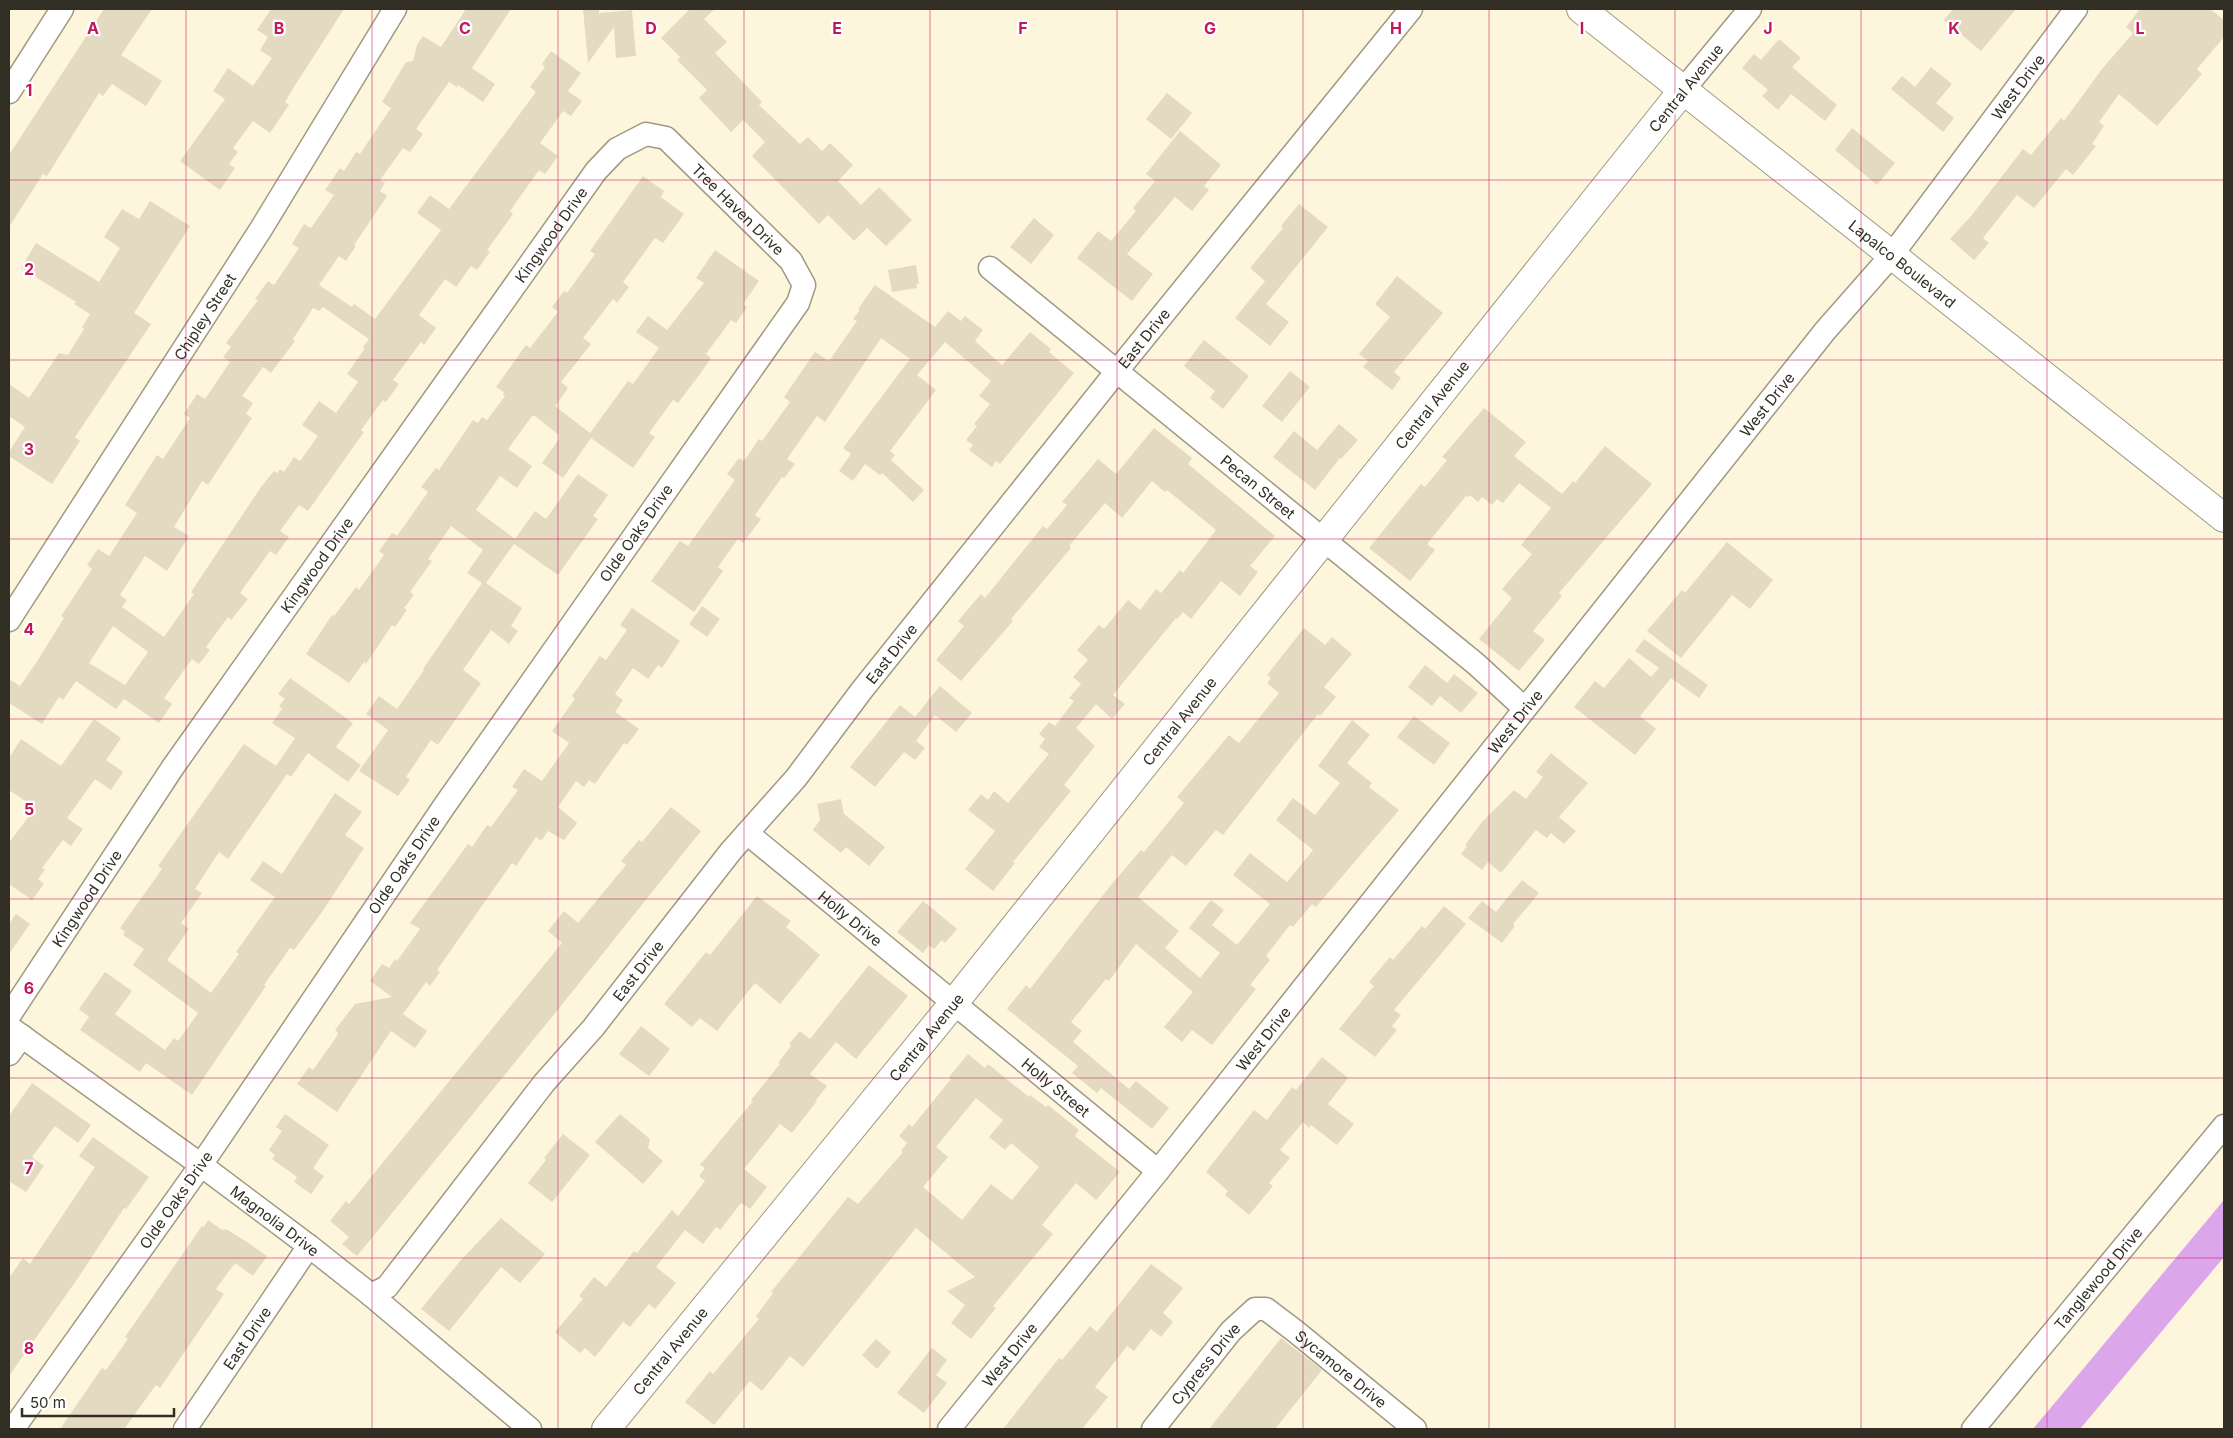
<svg xmlns="http://www.w3.org/2000/svg" width="2233" height="1438" font-family="Inter,sans-serif">
	<style>
		.water { fill: #dba7ea }
		.building { fill: #e3dac1; fill-rule: evenodd }
		.lines { fill: none; stroke-linecap: round; stroke-linejoin: round }
		.minor-casing { stroke: #a19981; stroke-width: 25 }
		.tertiary-casing { stroke: #a19981; stroke-width: 30 }
		.primary-casing { stroke: #a19981; stroke-width: 30 }
		.minor { stroke: #fff; stroke-width: 22 }
		.tertiary { stroke: #fff; stroke-width: 28 }
		.primary { stroke: #fff; stroke-width: 28 }
		.grid { fill: none; stroke: #c2185b; stroke-width: 1; stroke-opacity: 0.55 }
		.labels { text-anchor: middle; dominant-baseline: central; stroke-width: 4.5; stroke-linejoin: round; paint-order: stroke }
		.street-label { font-size: 15px; fill: #312e24; stroke: #fff }
		.grid-label { font-size: 16px; text-anchor: middle; font-weight: bold; fill: #c2185b; stroke: #fff; stroke-width: 4.5; stroke-linejoin: round; paint-order: stroke }
	</style>
	<rect width="100%" height="100%" fill="#fef6dc"/>
	<!-- water -->
	<polygon class="water" points="2224,1200 2224,1257 2080,1429 2033,1429"/>
	<!-- building -->
	<g class="building">
		<polygon points="104,9 152,9 121,55 162,81 146,106 112,84 103,96 99,93 47,176 43,174 9,227 9,155"/>
		<polygon points="271,9 344,9 294,87 285,102 289,105 270,133 253,121 233,148 238,152 229,164 235,168 220,190 180,161 225,99 213,91 228,68 253,86 272,58 260,50 268,37 257,30"/>
		<path d="M466 9H511L472 68 495 84 483 102 458 85 457 87 449 82 416 129 423 134 410 152 403 148 380 180 385 183 380 191 387 196 354 245 356 246 346 261 339 256 319 285 352 307 354 304 375 319 441 230 417 213 430 195 449 209 536 92 530 87 545 67 542 64 551 51 581 73 568 91 582 101 571 116 563 111 540 143 558 156 545 174 539 170 510 211 513 214 487 250 490 252 477 270 471 266 456 287 445 279 419 315 436 328 424 345 421 342 393 380 399 384 386 402 383 400 361 430 364 432 308 511 299 505 280 531 289 537 276 555 270 551 240 593 248 599 231 620 228 617 206 647 210 650 199 664 192 659 164 698 172 704 159 723 124 699 116 709 76 681 63 700 59 697 42 724 9 703V679L20 686 36 663 64 618 61 616 92 569 87 565 98 549 109 556 137 513 125 505 157 455 163 459 190 418 184 414 197 394 205 399 230 362 223 357 231 347 226 343 258 300 255 299 268 281 274 285 299 248 292 244 304 224 311 228 334 195 325 190 340 168 344 171 356 152 360 154 391 108 382 102 406 62 413 61 417 45 423 36 441 47ZM323 307 369 339 363 347 365 348 347 374 358 382 336 413 319 401 302 425 318 436 300 461 294 457 284 472 280 469 277 473 274 471 261 487 191 592 194 594 164 637 122 607 127 600 120 595 145 556 167 571 189 536 174 527 202 481 208 485 252 418 246 414 253 403 242 396 263 367 271 373 295 341 293 339 313 308 319 311ZM113 626 148 652 125 685 89 663Z"/>
		<polygon points="583,9 599,9 599,13 632,10 636,56 616,58 614,27 588,63"/>
		<polygon points="690,9 715,9 704,19 727,42 715,53 762,102 759,105 800,144 808,137 822,151 830,143 853,165 838,181 861,205 879,187 912,220 886,246 867,228 854,241 828,215 819,224 752,156 765,142 743,120 731,132 699,98 707,90 677,60 680,57 661,38"/>
		<polygon points="1953,9 2016,9 1981,51 1944,20"/>
		<polygon points="2140,9 2210,9 2224,20 2224,37 2197,69 2202,74 2157,126 2119,94 2099,122 2104,126 2092,144 2096,146 2073,175 2066,169 2034,208 2017,195 1983,238 1989,243 1974,260 1950,239 1972,215 2023,149 2031,155 2061,118 2064,121 2102,69 2133,33 2126,27"/>
		<polygon points="1779,39 1801,58 1792,67 1837,105 1825,121 1791,94 1778,110 1762,96 1768,90 1742,68 1754,54 1761,60"/>
		<polygon points="1931,67 1952,84 1936,103 1954,118 1943,132 1891,89 1902,76 1915,87"/>
		<polygon points="1167,93 1192,113 1171,139 1146,119"/>
		<polygon points="1852,128 1895,163 1877,185 1835,150"/>
		<polygon points="1180,131 1221,165 1204,186 1209,190 1192,211 1175,197 1127,254 1153,274 1132,301 1077,258 1098,231 1111,241 1136,211 1133,208 1155,181 1146,174"/>
		<polygon points="643,176 664,191 661,197 684,214 663,243 655,238 623,282 629,287 617,303 613,299 583,338 591,344 561,382 568,388 555,406 590,433 628,381 633,384 659,348 636,332 648,316 667,330 704,283 696,278 715,250 759,281 743,304 747,307 736,323 731,320 706,354 711,358 700,374 678,403 673,400 649,433 655,437 633,468 591,438 563,478 542,463 559,439 559,435 535,416 532,416 508,449 532,466 517,488 500,476 476,510 515,539 535,511 546,519 578,474 608,495 593,516 598,519 558,575 514,544 486,583 522,608 511,626 518,631 509,644 491,630 463,670 481,683 438,745 431,740 406,777 410,780 398,796 359,771 388,730 366,714 379,696 397,709 424,670 423,669 482,583 467,573 483,550 451,526 428,559 432,561 410,592 414,595 404,608 407,610 395,627 392,625 366,664 364,662 349,683 306,654 332,615 334,616 356,587 359,590 384,555 379,551 392,533 397,536 428,492 421,487 436,468 439,470 473,420 478,423 482,417 487,420 505,396 503,395 504,392 496,387 526,345 530,348 558,312 552,307 564,291 567,293 595,254 590,251"/>
		<polygon points="150,201 190,226 134,313 151,324 75,437 80,441 52,484 9,456 9,452 25,427 9,416 9,384 29,398 59,353 68,355 84,329 82,327 90,314 74,304 76,302 21,268 36,243 99,282 120,248 104,237 122,209 139,219"/>
		<polygon points="1299,204 1328,227 1266,304 1289,322 1270,346 1235,318 1265,281 1250,268 1283,228 1281,226"/>
		<polygon points="1034,218 1054,235 1031,264 1010,247"/>
		<polygon points="916,265 919,284 916,284 917,288 892,292 888,270"/>
		<polygon points="1397,276 1443,313 1394,372 1401,378 1392,390 1363,367 1368,361 1359,354 1390,317 1375,304"/>
		<polygon points="875,285 935,327 948,311 961,321 965,316 983,330 975,341 1002,365 1030,332 1051,349 1049,352 1074,373 1000,464 996,461 992,467 969,450 973,445 966,440 977,426 974,424 990,404 979,396 991,381 945,342 917,375 936,390 890,451 895,455 891,460 924,490 913,502 882,473 880,475 865,464 853,481 839,471 851,454 843,448 910,359 881,338 825,422 817,416 787,459 795,464 784,478 782,477 755,515 761,519 743,543 738,539 718,567 723,571 694,612 651,581 680,541 688,546 735,480 727,474 739,458 744,461 759,439 762,441 790,402 784,397 815,352 829,361 857,321 853,319 860,310 858,309"/>
		<polygon points="1204,340 1249,376 1223,409 1210,398 1215,391 1184,366"/>
		<polygon points="1290,371 1310,387 1282,422 1262,406"/>
		<polygon points="1484,408 1526,442 1514,456 1562,494 1573,481 1575,483 1605,446 1652,484 1559,593 1562,596 1533,631 1545,640 1519,671 1479,639 1512,598 1502,589 1532,554 1521,545 1551,508 1519,483 1503,503 1497,499 1492,505 1482,497 1478,502 1470,495 1468,497 1466,496 1427,544 1435,550 1410,581 1369,548 1421,484 1425,487 1447,460 1442,457"/>
		<polygon points="1339,424 1358,440 1341,459 1340,458 1315,490 1273,457 1294,431 1317,450"/>
		<polygon points="1154,428 1192,458 1188,464 1275,536 1250,566 1258,572 1240,596 1221,581 1191,619 1183,612 1177,619 1176,618 1113,695 1125,704 1112,719 1096,704 1076,728 1095,746 1064,785 1071,791 1013,862 1015,863 993,891 965,869 995,831 968,810 981,794 988,800 994,791 1008,803 1049,754 1039,747 1045,739 1039,734 1049,722 1055,726 1074,701 1069,698 1081,684 1073,677 1088,660 1077,650 1099,625 1104,629 1128,600 1140,610 1156,589 1161,593 1180,570 1183,573 1216,530 1167,490 1165,492 1152,481 1122,518 1105,503 1069,546 1071,548 1011,619 1013,621 961,681 936,660 964,626 958,621 981,594 985,598 1043,526 1047,529 1067,505 1062,502 1098,459 1116,474"/>
		<polygon points="1727,542 1773,580 1750,609 1732,595 1681,658 1647,631 1682,590 1685,593"/>
		<polygon points="702,606 720,619 707,637 689,624"/>
		<polygon points="632,608 680,641 662,668 658,665 648,679 633,668 615,694 623,700 615,712 639,729 627,745 624,743 595,784 589,780 584,787 576,781 558,807 577,823 564,840 548,831 541,841 536,837 516,866 512,863 437,970 440,972 430,986 426,982 403,1014 427,1031 415,1048 391,1031 337,1112 297,1084 309,1067 313,1070 335,1039 338,1033 335,1030 355,1004 392,997 370,981 382,964 389,968 395,959 397,961 420,929 410,923 468,844 472,847 487,825 491,827 518,790 512,787 524,769 542,781 569,743 552,731 575,699 572,696 600,656 606,660 627,630 620,625"/>
		<polygon points="1304,628 1325,645 1332,637 1352,654 1324,687 1336,697 1320,716 1318,714 1223,835 1216,830 1186,866 1172,855 1138,897 1179,931 1165,948 1200,978 1220,953 1189,928 1211,900 1224,910 1212,925 1237,945 1270,904 1233,875 1250,853 1287,882 1313,850 1276,820 1293,798 1315,815 1340,783 1318,766 1352,720 1370,735 1347,763 1372,783 1369,787 1399,810 1316,907 1312,904 1293,927 1290,925 1266,956 1270,960 1250,985 1256,989 1212,1045 1192,1030 1182,1042 1164,1027 1193,992 1136,944 1109,981 1106,979 1071,1022 1082,1031 1073,1042 1129,1089 1136,1081 1169,1108 1152,1129 1101,1088 1097,1093 1072,1073 1078,1066 1007,1009 1026,985 1030,989 1111,885 1141,850 1144,852 1184,803 1177,797 1229,735 1239,743 1279,693 1267,683 1271,678 1267,675"/>
		<polygon points="1644,639 1708,685 1699,698 1671,678 1640,716 1656,729 1635,755 1574,707 1595,681 1604,688 1629,658 1651,677 1659,668 1635,651"/>
		<polygon points="1425,665 1447,683 1454,674 1478,693 1461,713 1440,696 1432,706 1408,687"/>
		<polygon points="290,678 353,723 336,747 361,765 348,782 308,753 291,777 287,774 228,859 219,852 195,889 202,893 181,923 189,929 167,960 211,993 239,954 236,952 275,897 250,880 263,861 282,874 335,793 362,812 345,835 364,848 322,912 294,950 290,948 264,985 266,986 192,1095 146,1063 140,1072 80,1030 89,1017 79,1009 105,972 132,991 115,1014 165,1050 174,1038 178,1041 198,1013 133,965 144,949 123,935 125,932 120,928 162,869 158,866 244,744 276,766 295,738 272,723 282,709 279,706 285,699 278,694"/>
		<polygon points="940,686 972,713 956,732 935,715 916,741 925,748 915,760 904,752 875,787 850,767 900,705 915,717"/>
		<polygon points="1414,716 1450,743 1434,765 1397,737"/>
		<polygon points="94,719 121,738 106,760 123,772 111,790 95,779 67,818 83,829 71,846 63,840 42,868 45,870 38,879 44,884 32,900 9,884 9,843 29,816 25,813 31,805 9,790 9,758 21,739 61,766"/>
		<polygon points="1551,753 1588,783 1559,817 1576,831 1564,844 1551,833 1547,838 1536,830 1501,873 1488,862 1482,870 1461,854 1467,846 1465,845 1482,822 1514,790 1526,799 1543,777 1536,772"/>
		<polygon points="841,799 844,814 885,847 869,866 846,847 841,853 813,830 820,820 817,804"/>
		<polygon points="671,807 701,831 556,1012 357,1256 342,1244 349,1237 330,1221 346,1201 349,1204 562,943 548,931 564,911 578,923 626,865 621,861 639,840 642,842"/>
		<polygon points="1522,880 1539,893 1513,924 1515,926 1502,943 1468,918 1482,901 1496,912"/>
		<polygon points="757,896 791,921 786,927 820,955 780,1004 755,983 717,1031 700,1018 692,1027 664,1004 706,952 710,955"/>
		<polygon points="923,901 957,929 945,943 942,940 934,949 929,945 923,953 897,932"/>
		<polygon points="1444,906 1466,924 1394,1010 1401,1015 1392,1026 1397,1030 1375,1057 1339,1029 1374,986 1369,982 1390,957 1393,960 1422,926 1425,929"/>
		<polygon points="16,914 30,924 9,954 9,924"/>
		<polygon points="869,965 908,996 856,1059 836,1042 810,1074 827,1086 816,1100 817,1101 792,1133 780,1124 744,1169 767,1187 750,1209 741,1203 720,1230 716,1227 703,1244 685,1230 656,1267 676,1283 655,1309 649,1304 630,1327 623,1322 595,1357 585,1348 580,1353 555,1332 583,1299 579,1296 594,1277 606,1287 634,1251 637,1253 672,1210 678,1216 705,1181 699,1176 705,1168 700,1165 753,1101 751,1100 780,1064 778,1063 791,1046 789,1044 800,1031 810,1039"/>
		<polygon points="641,1026 670,1049 649,1076 619,1054"/>
		<path d="M968 1054 985 1068 988 1064 1029 1097 1030 1095 1046 1107 1048 1105 1079 1130 1075 1136 1120 1172 1096 1200 1076 1183 1042 1225 1053 1234 993 1306 996 1308 971 1339 951 1323 965 1305 947 1291 975 1277 916 1228 803 1367 790 1356 762 1391 750 1381 714 1425 685 1402 710 1371 713 1374 759 1319 756 1316 773 1293 771 1292 848 1197 858 1204 903 1152 901 1151 907 1143 899 1136 909 1124 912 1127 951 1079 949 1077ZM976 1098 1003 1120 989 1137 1005 1150 1011 1143 1039 1167 1012 1200 991 1184 962 1220 923 1187 948 1157 936 1147Z"/>
		<polygon points="1322,1057 1348,1078 1328,1104 1354,1124 1337,1145 1311,1125 1309,1128 1303,1122 1280,1150 1290,1158 1269,1183 1273,1186 1249,1215 1225,1195 1228,1191 1206,1172 1254,1110 1267,1120 1292,1087 1296,1090"/>
		<polygon points="32,1083 91,1125 78,1143 55,1126 32,1157 44,1166 26,1192 9,1181 9,1116"/>
		<polygon points="285,1114 329,1145 313,1168 324,1176 311,1194 294,1182 297,1177 272,1159 275,1155 269,1150 282,1131 276,1127"/>
		<polygon points="620,1114 650,1139 648,1148 663,1161 643,1184 595,1142"/>
		<polygon points="563,1134 590,1155 552,1202 528,1183 546,1160 544,1158"/>
		<polygon points="93,1137 149,1177 126,1209 124,1208 78,1278 9,1376 9,1278 23,1258 30,1264 95,1167 79,1156"/>
		<polygon points="501,1218 545,1254 520,1283 501,1267 449,1331 421,1309 461,1260"/>
		<polygon points="208,1220 222,1230 226,1229 244,1240 267,1256 253,1276 235,1263 216,1289 224,1294 160,1388 156,1385 124,1429 60,1429 102,1368 106,1370 128,1339 125,1337 202,1226 204,1227"/>
		<polygon points="1151,1264 1183,1288 1163,1313 1173,1322 1161,1337 1151,1329 1134,1351 1127,1346 1095,1387 1108,1397 1082,1429 1003,1429 1059,1358 1062,1360 1090,1326 1097,1332"/>
		<polygon points="1281,1338 1322,1370 1275,1429 1209,1429"/>
		<polygon points="876,1339 891,1352 877,1369 862,1355"/>
		<polygon points="932,1348 947,1360 936,1375 947,1383 924,1413 897,1393"/>
	</g>
	<g class="lines">
		<defs>
			<g id="minor">
				<polyline points="1683,90 1750,9"/>
				<polyline points="9,92 62,9"/>
				<path id="s1" d="M990 268 1476 664 1524 708"/>
				<path id="s2" d="M9 620 261 229 395 9"/>
				<path id="s3" d="M747 833 1158 1171"/>
				<path id="s4" d="M9 1016 173 767 596 171 617 149 646 134 666 138 791 261 804 285 798 303 445 805 201 1165 13 1429"/>
				<path id="s5" d="M9 1027 201 1165 309 1246 371 1295 530 1429"/>
				<polyline points="9,1054 22,1036"/>
				<path id="s6" d="M371 1295 387 1287 544 1083 593 1028 731 851 796 778 862 690 1117 371 1411 9"/>
				<path id="s7" d="M185 1429 309 1246"/>
				<path id="s8" d="M949 1429 1158 1171 1825 331 1891 256 2076 9"/>
				<path id="s9" d="M1153 1429 1231 1331 1255 1309H1266L1295 1331 1415 1429"/>
				<path id="s10" d="M1973 1429 2224 1126"/>
			</g>
			<g id="tertiary">
				<path id="s11" d="M606 1429 953 1004 1683 90"/>
			</g>
			<g id="primary">
				<path id="s12" d="M1581 9 2224 518"/>
			</g>
		</defs>
		<!-- minor casing -->
		<use href="#minor" class="minor-casing"/>
		<!-- tertiary casing -->
		<use href="#tertiary" class="tertiary-casing"/>
		<!-- primary casing -->
		<use href="#primary" class="primary-casing"/>
		<!-- minor -->
		<use href="#minor" class="minor"/>
		<!-- tertiary -->
		<use href="#tertiary" class="tertiary"/>
		<!-- primary -->
		<use href="#primary" class="primary"/>
	</g>
	<!-- grid -->
	<path class="grid" d="M186 9V1429M372 9V1429M558 9V1429M744 9V1429M930 9V1429M1117 9V1429M1303 9V1429M1489 9V1429M1675 9V1429M1861 9V1429M2047 9V1429M9 180H2224M9 360H2224M9 539H2224M9 719H2224M9 899H2224M9 1078H2224M9 1258H2224"/>
	<g class="labels">
		<!-- street labels -->
		<g class="street-label">
			<text stroke="none"><textPath href="#s8" startOffset="1716">West Drive</textPath></text>
			<text transform="translate(1686 88) rotate(-51)">Central Avenue</text>
			<text stroke="none"><textPath href="#s4" startOffset="1214">Tree Haven Drive</textPath></text>
			<text stroke="none"><textPath href="#s4" startOffset="951">Kingwood Drive</textPath></text>
			<text stroke="none"><textPath href="#s12" startOffset="410">Lapalco Boulevard</textPath></text>
			<text stroke="none"><textPath href="#s2" startOffset="361">Chipley Street</textPath></text>
			<text stroke="none"><textPath href="#s6" startOffset="1232">East Drive</textPath></text>
			<text stroke="none"><textPath href="#s11" startOffset="1316">Central Avenue</textPath></text>
			<text stroke="none"><textPath href="#s8" startOffset="1311">West Drive</textPath></text>
			<text stroke="none"><textPath href="#s1" startOffset="346">Pecan Street</textPath></text>
			<text transform="translate(636 533) rotate(-55)">Olde Oaks Drive</text>
			<text stroke="none"><textPath href="#s4" startOffset="546">Kingwood Drive</textPath></text>
			<text stroke="none"><textPath href="#s6" startOffset="828">East Drive</textPath></text>
			<text stroke="none"><textPath href="#s11" startOffset="911">Central Avenue</textPath></text>
			<text stroke="none"><textPath href="#s8" startOffset="906">West Drive</textPath></text>
			<text transform="translate(404 865) rotate(-56)">Olde Oaks Drive</text>
			<text stroke="none"><textPath href="#s4" startOffset="141">Kingwood Drive</textPath></text>
			<text stroke="none"><textPath href="#s3" startOffset="134">Holly Drive</textPath></text>
			<text stroke="none"><textPath href="#s6" startOffset="422">East Drive</textPath></text>
			<text stroke="none"><textPath href="#s11" startOffset="506">Central Avenue</textPath></text>
			<text stroke="none"><textPath href="#s8" startOffset="501">West Drive</textPath></text>
			<text stroke="none"><textPath href="#s3" startOffset="400">Holly Street</textPath></text>
			<text transform="translate(176 1200) rotate(-55)">Olde Oaks Drive</text>
			<text stroke="none"><textPath href="#s5" startOffset="329">Magnolia Drive</textPath></text>
			<text stroke="none"><textPath href="#s10" startOffset="196">Tanglewood Drive</textPath></text>
			<text stroke="none"><textPath href="#s7" startOffset="110">East Drive</textPath></text>
			<text stroke="none"><textPath href="#s11" startOffset="101">Central Avenue</textPath></text>
			<text stroke="none"><textPath href="#s8" startOffset="96">West Drive</textPath></text>
			<text stroke="none"><textPath href="#s9" startOffset="84">Cypress Drive</textPath></text>
			<text stroke="none"><textPath href="#s9" startOffset="265">Sycamore Drive</textPath></text>
		</g>
	</g>
	<g class="grid-label">
		<text x="93" y="34">A</text>
		<text x="279" y="34">B</text>
		<text x="465" y="34">C</text>
		<text x="651" y="34">D</text>
		<text x="837" y="34">E</text>
		<text x="1023" y="34">F</text>
		<text x="1210" y="34">G</text>
		<text x="1396" y="34">H</text>
		<text x="1582" y="34">I</text>
		<text x="1768" y="34">J</text>
		<text x="1954" y="34">K</text>
		<text x="2140" y="34">L</text>
		<text x="29" y="96">1</text>
		<text x="29" y="275">2</text>
		<text x="29" y="455">3</text>
		<text x="29" y="635">4</text>
		<text x="29" y="815">5</text>
		<text x="29" y="994">6</text>
		<text x="29" y="1174">7</text>
		<text x="29" y="1354">8</text>
	</g>
	<!-- border -->
	<rect width="2233" height="1438" fill="none" stroke="#312e24" stroke-width="20"/>
	<!-- scale -->
	<path d="M22 1408v8h152v-8" fill="none" stroke="#312e24" stroke-width="2.5"/>
	<text x="30" y="1408" font-size="15" fill="#312e24" stroke="#ffffff" stroke-width="4" paint-order="stroke">50 m</text>
</svg>
